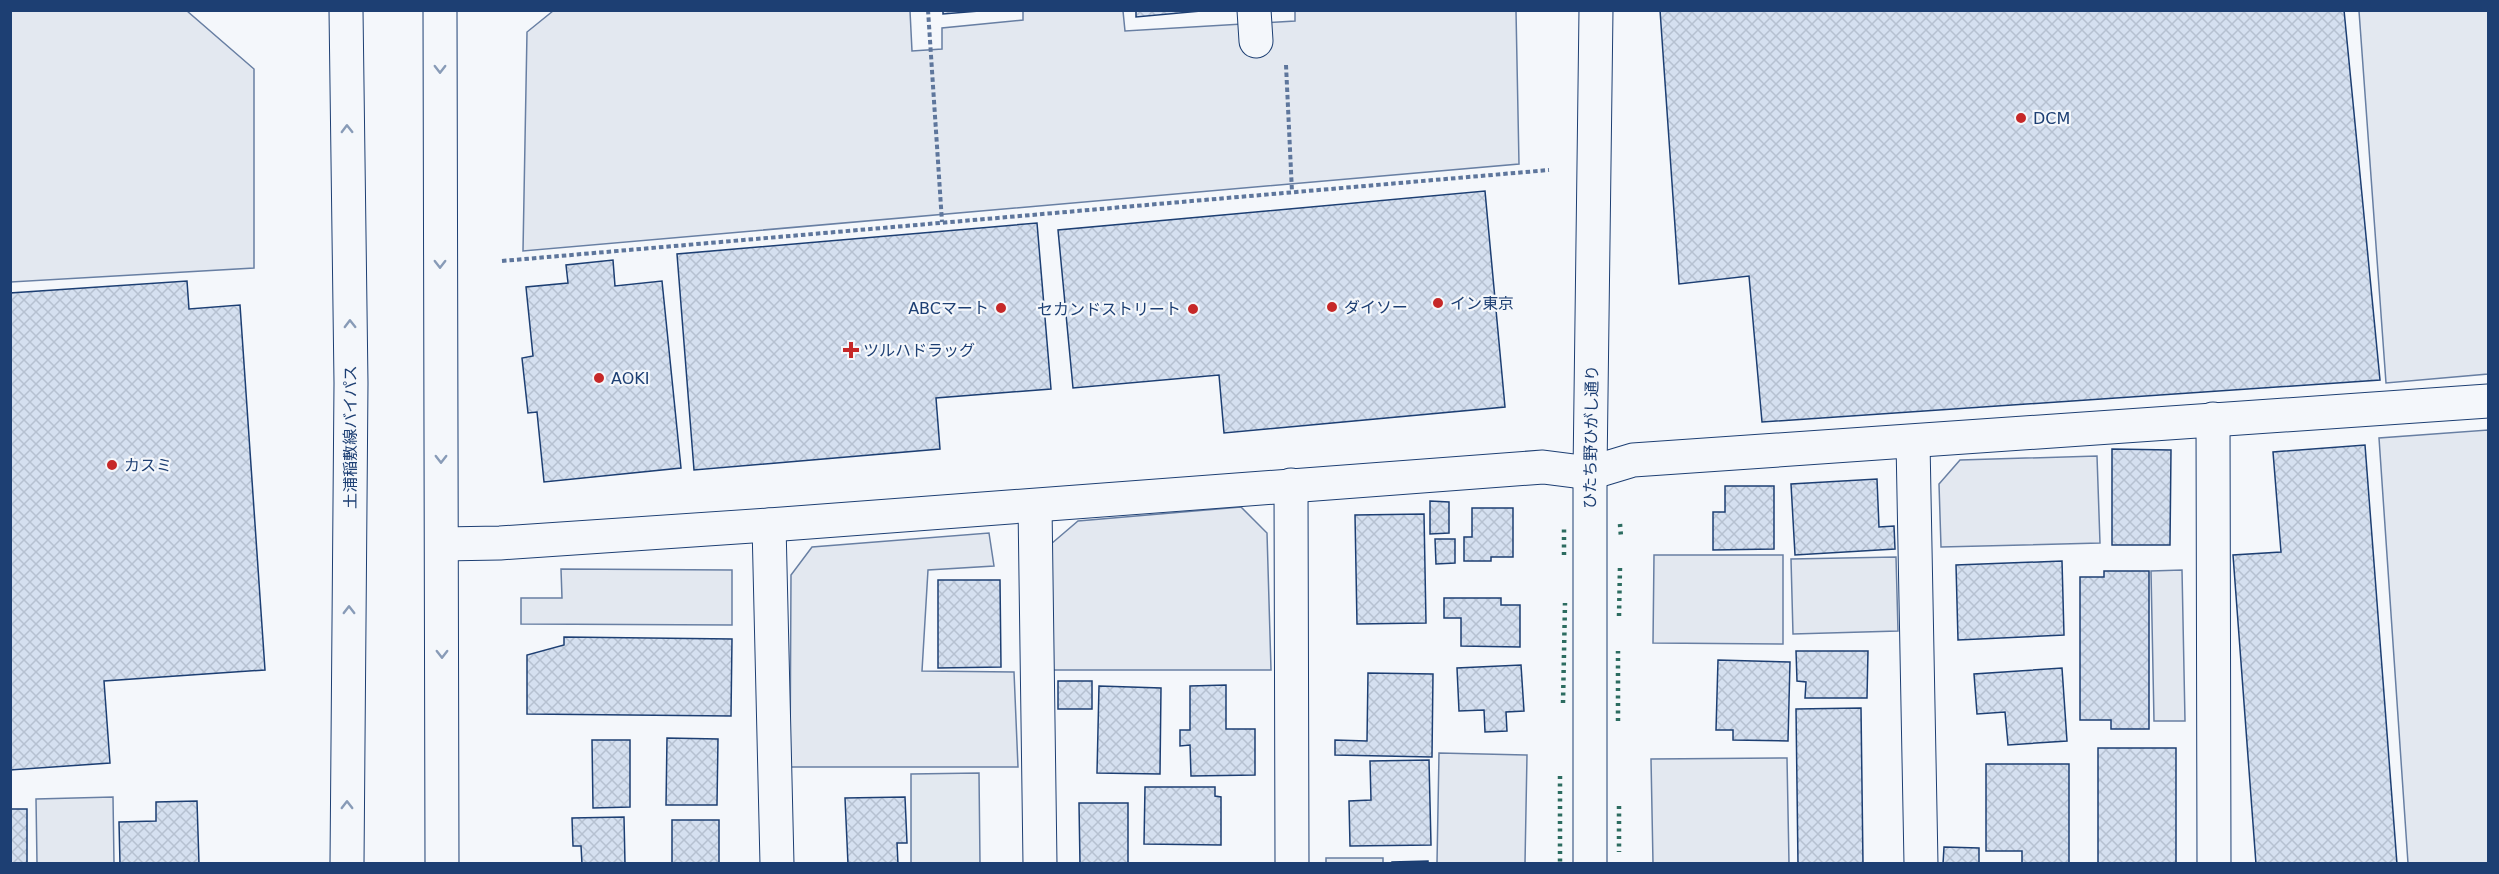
<svg xmlns="http://www.w3.org/2000/svg" width="2499" height="874" font-family="'DejaVu Sans','Noto Sans JP',sans-serif">
	<style>
		.garden { fill: #e3e9f0; stroke: #687fa3; stroke-width: 1.5 }
		.parking { fill: #e3e8f0; stroke: #687fa3; stroke-width: 1.5 }
		.building { fill: url(#building-cross-hatch); stroke: #1d3f73; stroke-width: 1.5 }
		.lines { fill: none; stroke-linecap: round; stroke-linejoin: round }
		.minor-casing { stroke: #1d3f73; stroke-width: 35 }
		.major-casing { stroke: #1d3f73; stroke-width: 35 }
		.path { stroke: #5e769c; stroke-width: 4; stroke-dasharray: 4.5 3; stroke-linecap: butt }
		.minor { stroke: #f4f7fb; stroke-width: 33 }
		.major { stroke: #f4f7fb; stroke-width: 33 }
		.hedge { stroke: #2c6c60; stroke-width: 4.5; stroke-dasharray: 3 4.5; stroke-linecap: butt }
		.oneway { stroke: #889bb7 }
		.poi-dot { fill: #c62828; stroke: #f4f7fb; stroke-width: 2 }
		.labels { text-anchor: middle; dominant-baseline: central; stroke-width: 4.5; stroke-linejoin: round; paint-order: stroke }
		.poi-label { font-size: 16px; fill: #1d3f73; stroke: #f4f7fb; text-anchor: start }
		.street-label { font-size: 16px; fill: #1d3f73; stroke: #f4f7fb }
	</style>
	<defs>
		<pattern id="building-cross-hatch" width="8" height="8" patternUnits="userSpaceOnUse" patternTransform="scale(1.5)"><rect width="8" height="8" fill="#d5e0f0"/><path d="M0 0l8 8M0 8l8-8" fill="none" stroke="#b6c1d1"/></pattern>
	</defs>
	<rect width="100%" height="100%" fill="#f4f7fb"/>
	<!-- garden -->
	<g class="garden">
		<polygon points="979,773 980,863 911,863 911,774"/>
		<rect x="1326" y="858" width="57" height="5"/>
	</g>
	<!-- parking -->
	<g class="parking">
		<polygon points="11,10 187,11 254,69 254,268 11,282"/>
		<polygon points="553,11 910,11 912,51 942,49 942,28 1023,20 1023,11 1123,11 1125,31 1295,21 1295,11 1516,11 1519,164 523,251 527,32"/>
		<polygon points="2359,11 2488,11 2488,374 2386,383"/>
		<polygon points="2488,430 2488,863 2408,863 2379,438"/>
		<polygon points="2097,456 2100,543 1941,547 1939,484 1960,460"/>
		<polygon points="1241,507 1267,533 1271,670 1051,670 1051,544 1078,521"/>
		<polygon points="989,533 994,566 928,570 922,671 1014,672 1018,767 790,767 791,575 812,547"/>
		<polygon points="1654,555 1783,555 1783,644 1653,643"/>
		<polygon points="1896,557 1898,631 1793,634 1791,559"/>
		<polygon points="561,569 732,570 732,625 521,624 521,598 562,598"/>
		<polygon points="2182,570 2185,721 2154,721 2151,571"/>
		<polygon points="1439,753 1527,755 1525,863 1437,863"/>
		<polygon points="1787,758 1789,863 1653,863 1651,759"/>
		<polygon points="113,797 114,863 37,863 36,799"/>
	</g>
	<!-- building -->
	<g class="building">
		<polygon points="943,10 992,10 943,14"/>
		<polygon points="1136,10 1212,10 1136,17"/>
		<polygon points="1660,10 2344,10 2380,380 1762,422 1749,276 1679,284"/>
		<polygon points="1485,191 1505,407 1224,433 1219,375 1073,388 1058,230"/>
		<polygon points="1037,223 1051,389 936,398 940,449 694,470 677,254"/>
		<polygon points="613,260 615,286 662,281 681,468 544,482 537,412 528,413 522,358 533,356 526,287 568,283 566,265"/>
		<polygon points="187,281 189,309 240,305 265,670 104,681 110,763 10,770 10,293"/>
		<polygon points="2365,445 2397,864 2256,864 2233,555 2281,552 2273,452"/>
		<polygon points="2112,449 2171,450 2170,545 2112,545"/>
		<polygon points="1877,479 1879,527 1894,526 1895,549 1795,555 1791,484"/>
		<polygon points="1725,486 1774,486 1774,549 1713,550 1713,512 1725,512"/>
		<polygon points="1430,501 1449,502 1449,533 1430,534"/>
		<polygon points="1472,508 1513,508 1513,557 1491,557 1491,561 1464,561 1464,537 1472,537"/>
		<polygon points="1424,514 1426,623 1357,624 1355,515"/>
		<polygon points="1435,539 1455,539 1455,563 1436,564"/>
		<polygon points="2062,561 2064,635 1958,640 1956,565"/>
		<polygon points="2104,571 2149,571 2149,729 2111,729 2111,720 2080,720 2080,577 2104,577"/>
		<polygon points="938,580 1000,580 1001,667 938,668"/>
		<polygon points="1444,598 1501,598 1501,605 1520,605 1520,647 1461,646 1461,618 1444,618"/>
		<polygon points="564,637 732,639 731,716 527,714 527,655 564,645"/>
		<polygon points="1796,651 1868,651 1867,698 1805,698 1806,682 1797,681"/>
		<polygon points="1718,660 1790,662 1788,741 1733,740 1733,730 1716,730"/>
		<polygon points="1521,665 1524,711 1506,712 1507,731 1485,732 1484,710 1459,711 1457,668"/>
		<polygon points="2062,668 2067,741 2008,745 2005,712 1977,714 1974,674"/>
		<polygon points="1368,673 1433,674 1432,757 1335,755 1335,740 1367,741"/>
		<rect x="1058" y="681" width="34" height="28"/>
		<polygon points="1226,685 1226,729 1255,729 1255,775 1191,776 1190,745 1180,746 1180,730 1190,730 1190,686"/>
		<polygon points="1099,686 1161,688 1160,774 1097,773"/>
		<polygon points="1861,708 1863,864 1798,864 1796,709"/>
		<polygon points="667,738 718,739 717,805 666,805"/>
		<polygon points="592,740 630,740 630,807 593,808"/>
		<rect x="2098" y="748" width="78" height="116"/>
		<polygon points="1429,760 1431,845 1350,846 1349,801 1371,800 1370,761"/>
		<polygon points="1986,764 2069,764 2069,864 2022,864 2022,851 1986,851"/>
		<polygon points="1145,787 1215,787 1215,796 1221,797 1221,845 1144,844"/>
		<polygon points="905,797 907,843 897,843 898,864 848,864 845,798"/>
		<polygon points="197,801 199,864 120,864 119,822 156,821 156,802"/>
		<polygon points="1079,803 1128,803 1128,864 1080,864"/>
		<rect x="10" y="809" width="17" height="55"/>
		<polygon points="624,817 625,864 582,864 581,846 573,846 572,818"/>
		<rect x="672" y="820" width="47" height="44"/>
		<polygon points="1944,847 1979,848 1979,864 1943,864"/>
		<polygon points="1428,861 1428,864 1392,864 1392,862"/>
	</g>
	<g class="lines">
		<defs>
			<g id="minor">
				<polyline points="1254,10 1256,41"/>
				<polyline points="2213,419 2214,864"/>
				<polyline points="1913,442 1921,864"/>
				<polyline points="1291,485 1292,864"/>
				<polyline points="1035,506 1040,864"/>
				<polyline points="769,525 777,864"/>
				<polyline points="442,544 500,543 769,525 1543,467 1590,473 1633,460 2488,401"/>
				<polyline points="1590,864 1590,473 1596,10"/>
			</g>
			<g id="major">
				<polyline points="346,10 351,383 347,864"/>
				<polyline points="440,10 442,864"/>
			</g>
		</defs>
		<!-- minor casing -->
		<use href="#minor" class="minor-casing"/>
		<!-- major casing -->
		<use href="#major" class="major-casing"/>
		<!-- path -->
		<g class="path">
			<polyline points="928,10 942,222"/>
			<polyline points="1286,65 1292,192"/>
			<polyline points="502,261 1549,170"/>
		</g>
		<!-- minor -->
		<use href="#minor" class="minor"/>
		<!-- major -->
		<use href="#major" class="major"/>
		<!-- hedge -->
		<g class="hedge">
			<polyline points="1620,524 1621,537"/>
			<polyline points="1564,555 1564,525"/>
			<polyline points="1619,616 1620,567"/>
			<polyline points="1563,703 1565,603"/>
			<polyline points="1618,721 1618,651"/>
			<polyline points="1560,776 1560,864"/>
			<polyline points="1619,806 1619,852"/>
		</g>
	</g>
	<!-- one-way arrows -->
	<defs><path id="oneway-chevron" d="M-2-3.5L2.5 0L-2 3.5" fill="none" stroke-width="1.6" stroke-linecap="round" stroke-linejoin="round" transform="scale(1.5)"/></defs>
	<g class="oneway">
		<use href="#oneway-chevron" transform="translate(440 69) rotate(90)"/>
		<use href="#oneway-chevron" transform="translate(347 129) rotate(-91)"/>
		<use href="#oneway-chevron" transform="translate(440 264) rotate(90)"/>
		<use href="#oneway-chevron" transform="translate(350 324) rotate(-91)"/>
		<use href="#oneway-chevron" transform="translate(441 459) rotate(90)"/>
		<use href="#oneway-chevron" transform="translate(349 610) rotate(-90)"/>
		<use href="#oneway-chevron" transform="translate(442 654) rotate(90)"/>
		<use href="#oneway-chevron" transform="translate(347 805) rotate(-90)"/>
	</g>
	<!-- markers -->
	<g class="poi-dot">
		<circle cx="2021" cy="118" r="6"/>
		<circle cx="1438" cy="303" r="6"/>
		<circle cx="1332" cy="307" r="6"/>
		<circle cx="1001" cy="308" r="6"/>
		<circle cx="1193" cy="309" r="6"/>
		<path d="M848 341h6v6h6v6h-6v6h-6v-6h-6v-6h6z"/>
		<circle cx="599" cy="378" r="6"/>
		<circle cx="112" cy="465" r="6"/>
	</g>
	<g class="labels">
		<!-- poi labels -->
		<g class="poi-label">
			<text x="2033" y="118">DCM</text>
			<text x="1450" y="303">イン東京</text>
			<text x="1344" y="307">ダイソー</text>
			<text x="989" y="308" text-anchor="end">ABCマート</text>
			<text x="1181" y="309" text-anchor="end">セカンドストリート</text>
			<text x="863" y="350">ツルハドラッグ</text>
			<text x="611" y="378">AOKI</text>
			<text x="124" y="465">カスミ</text>
		</g>
		<!-- street labels -->
		<g class="street-label">
			<text transform="translate(350 437) rotate(-90)">土浦稲敷線バイパス</text>
			<text transform="translate(1591 437) rotate(-89)">ひたち野ひがし通り</text>
		</g>
	</g>
	<!-- border -->
	<rect width="2499" height="874" fill="none" stroke="#1d3f73" stroke-width="24"/>
</svg>
